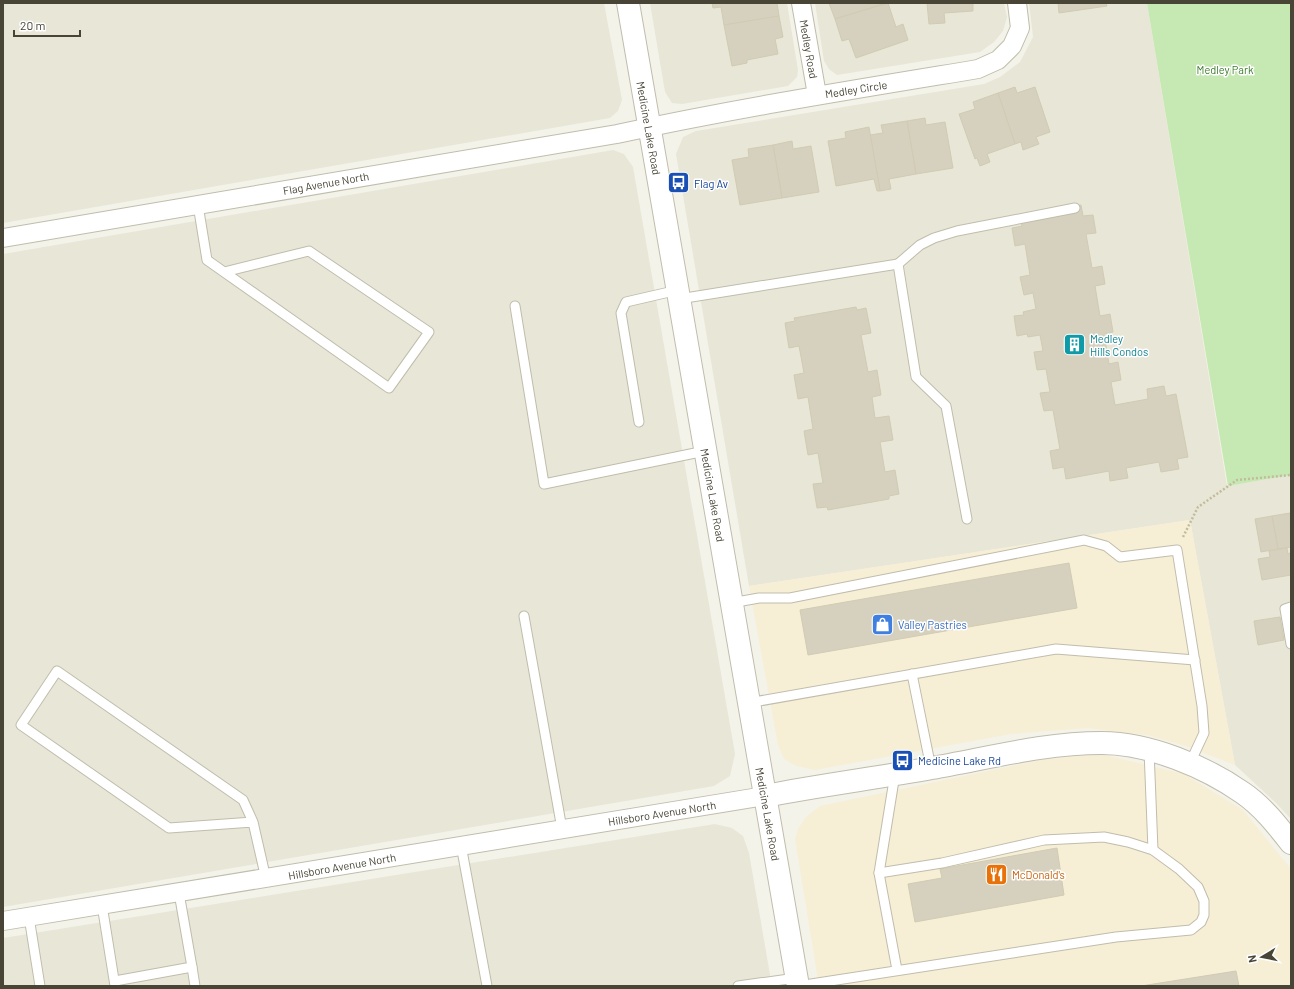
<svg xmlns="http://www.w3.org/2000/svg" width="1294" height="989" font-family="Barlow,sans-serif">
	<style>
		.residential { fill: #e8e6d7 }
		.commercial { fill: #f6eed5 }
		.green { fill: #c6e8b3 }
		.building { fill: #d6d1bf; stroke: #d1cbb2 }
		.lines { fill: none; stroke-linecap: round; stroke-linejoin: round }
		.service-casing { stroke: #c0bdac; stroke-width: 11 }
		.minor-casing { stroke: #c0bdac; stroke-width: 20 }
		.tertiary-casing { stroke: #c0bdac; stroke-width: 24 }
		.path { stroke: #c2bc9d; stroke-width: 2.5; stroke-dasharray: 2 2; stroke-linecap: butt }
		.service { stroke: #fff; stroke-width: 9 }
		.minor { stroke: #fff; stroke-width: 18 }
		.tertiary { stroke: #fff; stroke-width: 22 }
		.labels { text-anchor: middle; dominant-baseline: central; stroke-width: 3; stroke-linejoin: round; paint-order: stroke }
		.street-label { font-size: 11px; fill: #484537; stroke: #fff }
		.park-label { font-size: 11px; fill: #3a7a2a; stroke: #fff }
		.transit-label { font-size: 11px; fill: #164399; stroke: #fff; text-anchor: start }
		.culture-label { font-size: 11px; fill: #0d838f; stroke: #fff; text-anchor: start }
		.shop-label { font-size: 11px; fill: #366cbe; stroke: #fff; text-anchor: start }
		.food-label { font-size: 11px; fill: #c56008; stroke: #fff; text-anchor: start }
	</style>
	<rect width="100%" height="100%" fill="#f4f3e9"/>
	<!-- residential -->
	<g class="residential">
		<polygon points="3,3 604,3 622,100 618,111 610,118 3,223"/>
		<polygon points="650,3 787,3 798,70 797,77 788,86 682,104 672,103 665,92"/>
		<polygon points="815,3 1004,3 1007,17 1003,31 994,42 980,52 837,75 829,69 824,61"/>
		<polygon points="1029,3 1147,3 1227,486 1291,475 1291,819 1275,802 1235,765 1190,520 749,586 676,154 683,137 696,131 984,84 1000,77 1020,62 1033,37"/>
		<polygon points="613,150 624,154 633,167 735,754 730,776 714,786 3,907 3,254"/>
		<polygon points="715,824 732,828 743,836 749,853 772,986 3,986 3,938"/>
	</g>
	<!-- commercial -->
	<g class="commercial">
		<polygon points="1190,520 1235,765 1186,746 1147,735 1087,728 1011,734 815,770 796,766 784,759 778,745 749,586"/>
		<polygon points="1100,754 1184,774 1243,810 1291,869 1291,986 819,986 795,839 798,829 806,817 820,806 1041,760"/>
	</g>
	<!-- green -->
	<polygon class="green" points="1147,3 1291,3 1291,475 1228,486"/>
	<!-- building -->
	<g class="building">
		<polygon points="712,3 777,3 779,16 724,25 721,7 713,8"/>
		<polygon points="829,3 887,3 835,19"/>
		<polygon points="888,3 896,27 903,24 908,40 856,58 849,39 842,41 835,19"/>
		<polygon points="927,3 973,3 973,11 944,13 945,23 929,24"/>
		<polygon points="1058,3 1106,3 1107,6 1059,13"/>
		<polygon points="779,16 783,37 775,39 778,54 747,60 747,63 732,66 724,25"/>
		<polygon points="1015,87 1017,93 1035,87 1050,132 1036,137 1039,144 1023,150 1021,142 1015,144 998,93"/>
		<polygon points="998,93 1015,144 987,154 990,162 980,166 977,158 975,159 959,114 975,109 973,102"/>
		<polygon points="925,118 926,125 945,122 953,168 916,174 907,121"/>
		<polygon points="907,121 916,174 889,179 891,189 880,191 870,135 883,133 881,125"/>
		<polygon points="869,127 880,191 877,191 874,179 836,186 828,141 846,138 845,132"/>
		<polygon points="792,141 793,149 811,146 819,192 782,198 773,145"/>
		<polygon points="773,145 782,198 740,205 732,160 749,157 748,149"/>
		<polygon points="1081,205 1083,216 1093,215 1096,233 1086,234 1092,268 1102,266 1105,284 1095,286 1100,316 1110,314 1113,332 1104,334 1109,364 1118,362 1121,380 1111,382 1115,405 1148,399 1147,389 1164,386 1166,396 1176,394 1188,457 1177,459 1179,469 1161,472 1159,462 1126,468 1128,478 1110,481 1109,471 1066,479 1064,467 1053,469 1050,451 1060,449 1053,410 1044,411 1040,393 1050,392 1046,369 1037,370 1034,352 1043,351 1040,335 1028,337 1027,334 1017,336 1014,316 1024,315 1023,312 1036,309 1033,293 1024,295 1020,277 1030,275 1025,244 1015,246 1012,228 1022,226 1020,216"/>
		<polygon points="856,307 857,310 866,308 871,333 861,335 868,372 877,370 881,395 872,397 875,418 889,416 893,440 880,442 885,472 895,470 899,494 889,496 889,499 828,510 827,507 817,508 813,484 823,483 818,453 808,455 804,431 813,429 808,397 798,399 794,375 804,373 799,346 789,348 785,323 795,321 794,318"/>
		<polygon points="1290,513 1291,547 1278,549 1272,516"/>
		<polygon points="1272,516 1278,549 1261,552 1255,519"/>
		<polygon points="1287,548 1288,554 1290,553 1291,557 1291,575 1262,580 1258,559 1270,557 1269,551"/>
		<polygon points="1069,563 1077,608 808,655 800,610"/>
		<polygon points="1280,617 1284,640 1258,645 1254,621"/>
		<polygon points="1057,848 1064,895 915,922 908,884 942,878 940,869"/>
		<polygon points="1236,971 1239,986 1141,986"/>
	</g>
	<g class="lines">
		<defs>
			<g id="service">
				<polyline points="198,205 207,260 224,272 389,388 429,332 309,251 224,272"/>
				<polyline points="898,264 920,245 934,238 957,231 1075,208"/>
				<polyline points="679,299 898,264 916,377 946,406 967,519"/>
				<polyline points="515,306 544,484 705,451"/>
				<polyline points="639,422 621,313 626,302 678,290"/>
				<polyline points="731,603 759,598 790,598 1084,540 1106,546 1120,557 1177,550 1202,706 1204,733 1190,763"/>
				<polyline points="1291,607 1285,609 1291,644"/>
				<polyline points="524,616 562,829"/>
				<polyline points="912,674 931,768"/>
				<polyline points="748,703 1056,649 1195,660"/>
				<polyline points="1149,750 1153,850"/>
				<polyline points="895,774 879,873 897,970"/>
				<polyline points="253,822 169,828 21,725 57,671 243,800 253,822 266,879"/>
				<polyline points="461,845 487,986"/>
				<polyline points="102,905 115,986"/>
				<polyline points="29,917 40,986"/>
				<polyline points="192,967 195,986"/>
				<polyline points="115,981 192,967 179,893"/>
				<polyline points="738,986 796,978"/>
				<polyline points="798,986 1116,937 1191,930 1201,922 1204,915 1204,901 1198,887 1179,869 1153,850 1128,842 1104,837 1044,840 942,863 879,873"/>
			</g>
			<g id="minor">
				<polyline points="801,3 817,95"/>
				<path d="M3 238 617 134C737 108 857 89 978 69L998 60 1012 46 1020 28 1017 3"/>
				<polyline points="3,921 765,796"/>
			</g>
			<g id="tertiary">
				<polyline points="628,3 798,986"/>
				<path d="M765 796C821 785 877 778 932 768 989 758 1045 743 1102 743 1149 743 1206 767 1243 793 1262 806 1277 825 1291 843"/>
			</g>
		</defs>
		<!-- service casing -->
		<use href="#service" class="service-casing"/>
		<!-- minor casing -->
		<use href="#minor" class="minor-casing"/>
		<!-- tertiary casing -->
		<use href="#tertiary" class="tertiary-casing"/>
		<!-- path -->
		<polyline class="path" points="1183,537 1198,507 1237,480 1291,475"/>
		<!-- service -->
		<use href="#service" class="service"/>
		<!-- minor -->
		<use href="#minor" class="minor"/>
		<!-- tertiary -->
		<use href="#tertiary" class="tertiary"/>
	</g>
	<!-- icons -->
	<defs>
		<symbol id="bus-square" viewBox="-11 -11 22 22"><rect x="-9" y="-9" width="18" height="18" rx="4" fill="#1a4fb4" stroke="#fff"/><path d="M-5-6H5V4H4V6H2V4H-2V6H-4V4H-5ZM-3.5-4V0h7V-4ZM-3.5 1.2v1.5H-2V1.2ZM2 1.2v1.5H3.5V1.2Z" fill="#fff"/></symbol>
		<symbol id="building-square" viewBox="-11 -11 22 22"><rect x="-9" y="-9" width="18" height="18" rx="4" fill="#0f9aa8" stroke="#fff"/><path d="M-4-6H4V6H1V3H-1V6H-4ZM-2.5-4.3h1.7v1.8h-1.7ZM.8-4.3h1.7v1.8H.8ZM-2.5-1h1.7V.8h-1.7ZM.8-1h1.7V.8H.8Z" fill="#fff"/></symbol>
		<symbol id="shop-square" viewBox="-11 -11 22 22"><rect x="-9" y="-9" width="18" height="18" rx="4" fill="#3f7fe0" stroke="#fff"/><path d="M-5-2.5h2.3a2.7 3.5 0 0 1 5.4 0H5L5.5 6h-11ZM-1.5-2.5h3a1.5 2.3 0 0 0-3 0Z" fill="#fff"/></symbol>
		<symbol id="restaurant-square" viewBox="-11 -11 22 22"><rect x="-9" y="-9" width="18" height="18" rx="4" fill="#e8710a" stroke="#fff"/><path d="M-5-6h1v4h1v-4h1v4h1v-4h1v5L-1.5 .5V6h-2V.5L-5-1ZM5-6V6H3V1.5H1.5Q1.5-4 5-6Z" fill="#fff"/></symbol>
	</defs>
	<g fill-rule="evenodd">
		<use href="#bus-square" x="666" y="170" width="25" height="25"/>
		<use href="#building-square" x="1062" y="332" width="25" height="25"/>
		<use href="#shop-square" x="870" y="612" width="25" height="25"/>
		<use href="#bus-square" x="890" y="748" width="25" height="25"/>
		<use href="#restaurant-square" x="984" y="862" width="25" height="25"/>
	</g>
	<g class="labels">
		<!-- street labels -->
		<g class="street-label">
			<text transform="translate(809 49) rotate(80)">Medley Road</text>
			<text transform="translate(856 89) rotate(-9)">Medley Circle</text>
			<text transform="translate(649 128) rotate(80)">Medicine Lake Road</text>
			<text transform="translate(326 183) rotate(-10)">Flag Avenue North</text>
			<text transform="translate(713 495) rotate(80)">Medicine Lake Road</text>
			<text transform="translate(662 813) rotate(-9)">Hillsboro Avenue North</text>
			<text transform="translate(768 814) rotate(80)">Medicine Lake Road</text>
			<text transform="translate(342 866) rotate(-10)">Hillsboro Avenue North</text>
		</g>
		<!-- park labels -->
		<g class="park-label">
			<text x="1225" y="69">Medley Park</text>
		</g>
		<!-- transit labels -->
		<g class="transit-label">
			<text x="694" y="183">Flag Av</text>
			<text x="918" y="760">Medicine Lake Rd</text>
		</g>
		<!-- culture labels -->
		<g class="culture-label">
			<text x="1090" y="338">Medley<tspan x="1090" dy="13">Hills Condos</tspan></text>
		</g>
		<!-- shop labels -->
		<g class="shop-label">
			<text x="898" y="624">Valley Pastries</text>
		</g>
		<!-- food labels -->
		<g class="food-label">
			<text x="1012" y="874">McDonald's</text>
		</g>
	</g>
	<!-- border -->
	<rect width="1294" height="989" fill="none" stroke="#484537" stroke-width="8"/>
	<!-- north arrow -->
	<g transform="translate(1262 957) rotate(260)" stroke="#ffffff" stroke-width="3" paint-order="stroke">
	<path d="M0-3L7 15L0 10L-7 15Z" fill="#484537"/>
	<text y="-6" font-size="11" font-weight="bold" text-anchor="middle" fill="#484537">N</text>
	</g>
	<!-- scale -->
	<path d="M14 30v6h66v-6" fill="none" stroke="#484537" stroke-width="2"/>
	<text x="20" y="30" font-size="12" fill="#484537" stroke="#ffffff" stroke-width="3" paint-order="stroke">20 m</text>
</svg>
